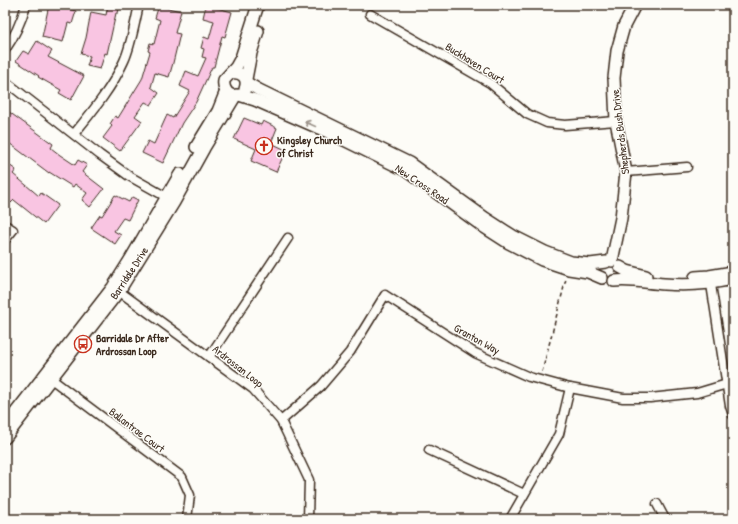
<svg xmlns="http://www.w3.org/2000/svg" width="738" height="524" font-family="'Patrick Hand',sans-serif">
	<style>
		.building { fill: #f9c5e2; stroke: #3b2a1e }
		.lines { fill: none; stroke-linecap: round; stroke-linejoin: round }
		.street-casing { stroke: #3b2a1e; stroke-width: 11 }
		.secondary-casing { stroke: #3b2a1e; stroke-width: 14 }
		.path { stroke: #3b2a1e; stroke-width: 1.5; stroke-dasharray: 4 3; stroke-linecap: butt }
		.street { stroke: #fdfcf7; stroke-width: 8 }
		.secondary { stroke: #fdfcf7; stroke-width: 11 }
		.oneway { stroke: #9c938a }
		.labels { text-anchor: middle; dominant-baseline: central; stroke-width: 3; stroke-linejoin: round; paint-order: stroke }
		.street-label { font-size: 11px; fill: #3b2a1e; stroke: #fdfcf7 }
		.poi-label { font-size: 11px; font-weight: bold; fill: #3b2a1e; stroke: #fdfcf7; text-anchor: start }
	</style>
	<rect width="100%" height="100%" fill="#fdfcf7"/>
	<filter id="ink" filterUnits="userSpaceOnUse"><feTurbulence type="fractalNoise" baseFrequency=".025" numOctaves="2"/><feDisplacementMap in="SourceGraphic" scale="8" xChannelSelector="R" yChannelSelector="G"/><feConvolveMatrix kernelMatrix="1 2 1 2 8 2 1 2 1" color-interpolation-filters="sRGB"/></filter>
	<g filter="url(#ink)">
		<!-- building -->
		<g class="building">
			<polygon points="49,5 76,11 72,24 68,23 63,42 42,37"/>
			<polygon points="108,5 120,5 118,13 116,13 107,54 105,53 100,69 87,66 90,56 81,54 86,38 91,12 106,15"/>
			<polygon points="159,5 169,5 168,8 181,11 175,33 180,34 173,63 169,77 155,73 151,87 159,93 151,105 145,102 135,116 142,121 120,151 103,138 112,126 110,124 115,116 118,118 142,79 150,52 148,51 150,43 154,44 160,20 155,18"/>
			<polygon points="206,5 232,12 225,37 222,36 214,67 212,67 196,102 182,123 163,163 142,153 148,141 154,144 167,115 173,118 190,91 180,86 186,71 198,76 206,58 202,57 204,49 201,48 204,37 209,39 214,21 203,18"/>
			<polygon points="37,41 52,51 48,57 84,76 71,100 59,93 61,90 38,77 39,76 16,61 23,51 29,54"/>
			<polygon points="5,109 53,144 51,148 60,155 75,165 78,160 87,165 82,172 104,189 90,207 82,200 87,193 75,184 73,187 49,172 49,173 5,140"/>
			<polygon points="244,118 261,125 263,121 277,128 271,143 286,150 276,172 251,161 256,149 234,139"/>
			<polygon points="5,162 16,170 13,174 39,196 41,193 58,205 44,224 14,200 11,203 5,198"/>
			<polygon points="115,195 129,202 132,197 138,200 128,220 123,218 114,231 121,235 115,244 91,228 100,215 102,216"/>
		</g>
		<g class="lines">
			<defs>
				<g id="street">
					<polyline points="370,14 490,83 527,114 547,123 565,125 616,121"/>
					<path d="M5 50C15 36 21 22 26 5"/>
					<polyline points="5,81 100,155 129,176 170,199"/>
					<path d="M74 134C92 112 112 88 124 61 131 46 135 22 139 5"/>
					<polyline points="626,172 687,167"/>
					<polyline points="5,225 13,230 5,240"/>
					<polyline points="710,278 730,406 733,415"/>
					<polyline points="116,289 253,389 281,421 309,480 308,519"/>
					<polyline points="209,357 288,238"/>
					<polyline points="46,375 182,477 190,495 187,519"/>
					<polyline points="281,421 321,386 350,352 385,295 475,353 529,377 570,388 623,398 650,398 697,393 727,384"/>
					<polyline points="429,450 524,494"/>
					<polyline points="657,504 665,519"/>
					<polyline points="510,519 559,434 570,388"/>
				</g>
				<g id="secondary">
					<path d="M231 73C242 71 249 79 245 89"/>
					<polyline points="246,79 251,53 258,31"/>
					<polyline points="247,83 259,90 409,163 485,218 513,236 545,252 571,262 590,264 606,262"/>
					<path d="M231 95C225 92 223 87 224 80L236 67 241 58 258 5"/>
					<polyline points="239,95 255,100 328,132 405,170 481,225 509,243 542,260 569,269 588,272 602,278"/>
					<polyline points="196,147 218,111 226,91"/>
					<polyline points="612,261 621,218 626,172 616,121 614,78 617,51 624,26 635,5"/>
					<polyline points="620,267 627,271 646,276"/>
					<polyline points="695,277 709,276 733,272"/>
					<path d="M614 281C631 279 647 283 664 284 687 286 711 284 733 279"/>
					<polyline points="5,426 113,287 130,260 180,174"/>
					<polyline points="5,438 119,291 174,202 204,148 236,95"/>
				</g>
			</defs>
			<!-- street casing -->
			<use href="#street" class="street-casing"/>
			<!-- secondary casing -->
			<use href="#secondary" class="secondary-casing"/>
			<!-- path -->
			<polyline class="path" points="542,372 566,279"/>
			<!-- street -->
			<use href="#street" class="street"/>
			<!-- secondary -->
			<use href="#secondary" class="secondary"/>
		</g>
		<!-- one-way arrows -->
		<defs><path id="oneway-shaft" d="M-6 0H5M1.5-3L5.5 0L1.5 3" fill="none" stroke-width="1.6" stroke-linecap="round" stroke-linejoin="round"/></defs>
		<use class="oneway" href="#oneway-shaft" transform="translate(310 124) rotate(-156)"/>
	</g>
	<!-- icons -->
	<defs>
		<symbol id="church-ring" viewBox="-11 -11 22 22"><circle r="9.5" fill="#fdfcf7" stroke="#c8321e" stroke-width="1.5"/><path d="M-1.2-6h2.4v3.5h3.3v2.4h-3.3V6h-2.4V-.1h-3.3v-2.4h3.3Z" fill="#c8321e"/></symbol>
		<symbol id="bus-ring" viewBox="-11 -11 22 22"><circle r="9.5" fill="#fdfcf7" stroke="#c8321e" stroke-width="1.5"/><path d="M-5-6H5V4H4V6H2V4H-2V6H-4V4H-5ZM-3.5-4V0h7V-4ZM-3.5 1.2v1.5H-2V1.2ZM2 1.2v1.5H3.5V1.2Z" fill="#c8321e"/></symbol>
	</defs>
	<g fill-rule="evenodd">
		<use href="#church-ring" x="254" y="136" width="20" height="20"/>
		<use href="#bus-ring" x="73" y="334" width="20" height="20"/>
	</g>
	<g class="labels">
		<!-- street labels -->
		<g class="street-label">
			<text transform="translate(475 63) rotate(32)">Buckhaven Court</text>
			<text transform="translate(620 132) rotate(-97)">Shepherds Bush Drive</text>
			<text transform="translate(422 184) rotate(34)">New Cross Road</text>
			<text transform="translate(129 273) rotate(-57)">Barridale Drive</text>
			<text transform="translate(477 339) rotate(29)">Granton Way</text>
			<text transform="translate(238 366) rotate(38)">Ardrossan Loop</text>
			<text transform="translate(137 430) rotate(37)">Ballantrae Court</text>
		</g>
		<!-- poi labels -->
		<g class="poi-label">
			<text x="277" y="140">Kingsley Church<tspan x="277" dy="13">of Christ</tspan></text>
			<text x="96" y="338">Barridale Dr After<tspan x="96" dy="13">Ardrossan Loop</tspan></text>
		</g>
	</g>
	<!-- margin -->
	<rect width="738" height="524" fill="none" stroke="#fdfcf7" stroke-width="20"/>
	<rect x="10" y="10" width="718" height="504" fill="none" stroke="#3b2a1e" stroke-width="1.5" filter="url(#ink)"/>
</svg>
